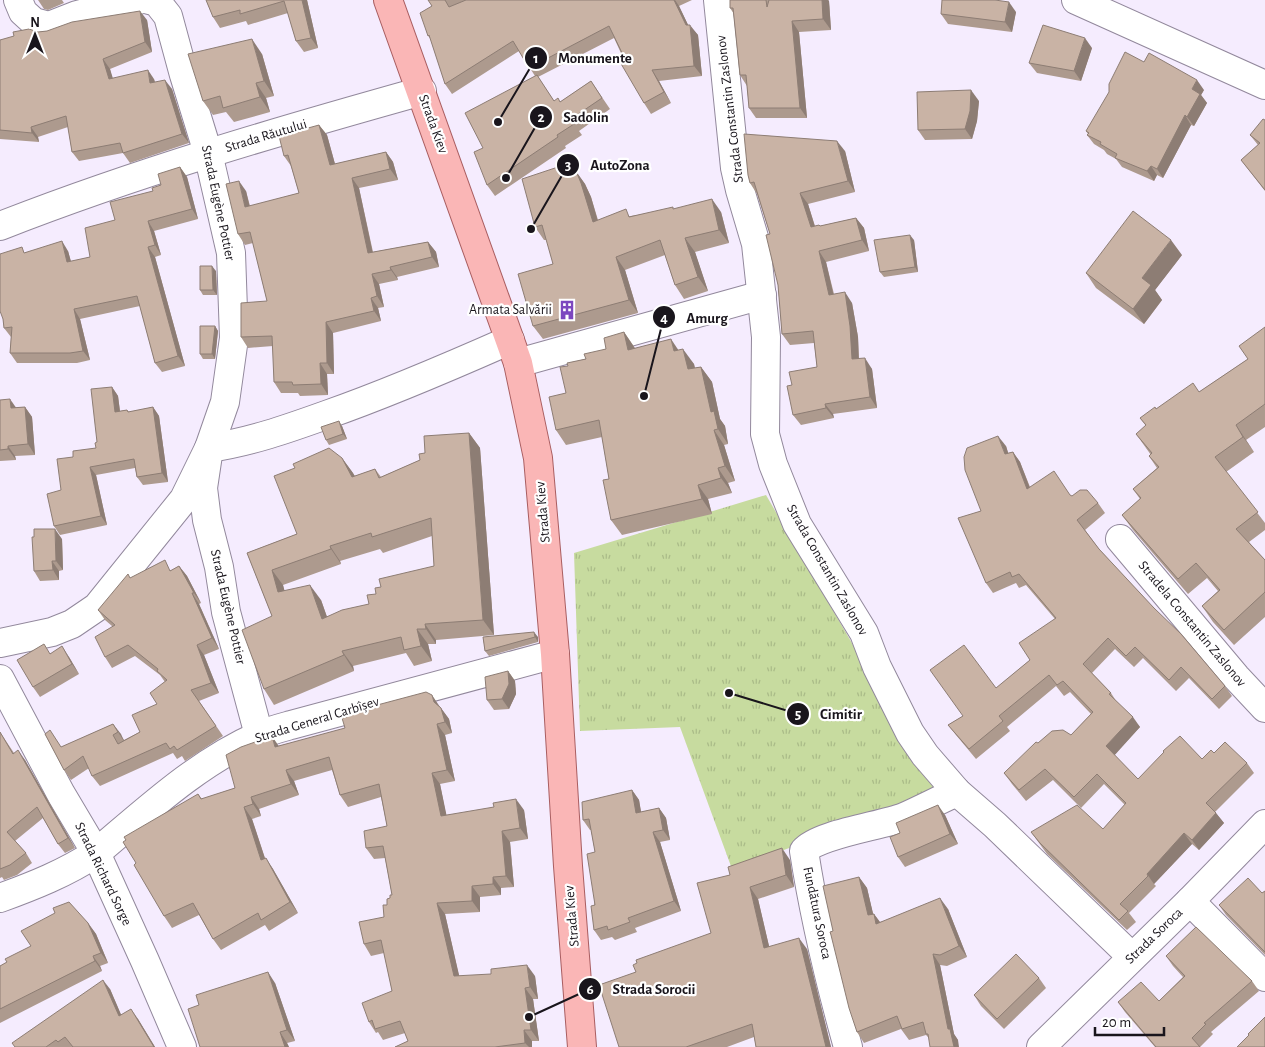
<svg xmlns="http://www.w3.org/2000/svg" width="1265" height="1047" font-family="'Alegreya Sans',sans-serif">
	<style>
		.grass { fill: url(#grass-tufts) }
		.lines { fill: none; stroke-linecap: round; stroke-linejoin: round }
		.minor-casing { stroke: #92889c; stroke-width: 30 }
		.major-casing { stroke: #a95e61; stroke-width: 30 }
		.minor { stroke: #fff; stroke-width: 28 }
		.major { stroke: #fab6b6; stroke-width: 28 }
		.wall { fill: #ad9a8e; fill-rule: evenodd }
		.shaded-wall { fill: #8d7d74 }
		.building { fill: #c9b3a5; stroke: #8d7d74; fill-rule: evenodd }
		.labels { text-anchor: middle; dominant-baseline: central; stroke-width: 4.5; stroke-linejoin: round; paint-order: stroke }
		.street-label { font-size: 14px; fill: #19151c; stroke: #fff }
		.poi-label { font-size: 14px; fill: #19151c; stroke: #fff; text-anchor: end }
		.leader { fill: none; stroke: #19151c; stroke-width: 2 }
		.callout-dot { fill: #19151c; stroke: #fff; stroke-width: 2 }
		.mark-label { font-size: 15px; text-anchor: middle; font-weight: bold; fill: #fff }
		.callout-label { font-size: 15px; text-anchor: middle; font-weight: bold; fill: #19151c; stroke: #fff; stroke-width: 4.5; stroke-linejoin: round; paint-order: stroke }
	</style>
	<defs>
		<pattern id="grass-tufts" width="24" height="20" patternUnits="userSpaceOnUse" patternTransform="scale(1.25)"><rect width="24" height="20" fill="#c7db9f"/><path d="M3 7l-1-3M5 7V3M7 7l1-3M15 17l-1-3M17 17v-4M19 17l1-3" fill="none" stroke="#ab8"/></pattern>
	</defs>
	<rect width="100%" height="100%" fill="#f5ecfe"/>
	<!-- grass -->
	<polygon class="grass" points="766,495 939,793 732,869 680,727 580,731 574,553"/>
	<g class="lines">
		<defs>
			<g id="minor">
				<polyline points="18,0 23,12 34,22 49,26 77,15 139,0"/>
				<polyline points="149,0 157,2 168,16 184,75 208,153 231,253 234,338 225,402 209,448 203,488 207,520 219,567 226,612 259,735"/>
				<polyline points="718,0 735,168 740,190 756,244 766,337 765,434 773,464 797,524 864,633 877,667 910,733 925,755 957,792 995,825 1132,957"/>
				<polyline points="1076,0 1265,85"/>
				<path d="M0 226C138 172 279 131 422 91"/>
				<polyline points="518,363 762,295"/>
				<polyline points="1120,539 1236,677 1265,708"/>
				<path d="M0 643 52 632 72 624 97 607 184 499 209 448C250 442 287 429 326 415 389 393 449 367 510 340"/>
				<polyline points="0,679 61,794 96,853 145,961 182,1047"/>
				<path d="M0 898C33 886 66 873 96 853 146 811 197 763 258 736 268 731 280 728 291 725L555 654"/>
				<polyline points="1190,901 1265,977"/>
				<path d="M848 1047C830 983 814 916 804 851 818 834 881 826 904 817 922 809 939 800 957 792"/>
				<polyline points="1041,1047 1190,901 1265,824"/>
			</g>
			<polyline id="major" points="388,0 518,363 538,458 555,654 568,866 582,1047"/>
		</defs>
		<!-- minor casing -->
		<use href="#minor" class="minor-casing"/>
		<!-- major casing -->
		<use href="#major" class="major-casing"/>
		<!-- minor -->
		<use href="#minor" class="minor"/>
		<!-- major -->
		<use href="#major" class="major"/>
	</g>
	<!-- wall -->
	<g class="wall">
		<polygon points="38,0 62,0 64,3 48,10 44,9"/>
		<polygon points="206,0 308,0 307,0 318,48 304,52 296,41 288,13 248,25 246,21 220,28 213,17"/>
		<polygon points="428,0 692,0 679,6 688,25 698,35 702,76 659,81 671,103 651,114 644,103 614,38 538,77 554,101 560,102 591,81 610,109 579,131 582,135 565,146 566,148 495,196 487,185 483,148 535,76 519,51 452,94 445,84 431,39 428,36 432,6"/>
		<polygon points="730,0 828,0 829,1 831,30 799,32 807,118 756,118 749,108 747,86 740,75 734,14 730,8"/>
		<polygon points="1016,12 1012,32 948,24 941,14"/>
		<polygon points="147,20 152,52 110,69 112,78 154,79 155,82 172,89 189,143 130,163 123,153 79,161 72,152 68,127 38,137 39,142 0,139 0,40 38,32"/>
		<polygon points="1092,48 1081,81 1037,73 1029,63"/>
		<polygon points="262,54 274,96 266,98 270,112 234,122 226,112 213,115 203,101"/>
		<polygon points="1204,90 1201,95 1207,103 1194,126 1191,125 1163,178 1157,175 1154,181 1122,167 1116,159 1107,154 1104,150 1094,144 1087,135 1088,134 1086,131"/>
		<polygon points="979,101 977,121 972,139 925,140 918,130"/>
		<polygon points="1265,120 1265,191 1241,160 1258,145 1250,135"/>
		<polygon points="319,125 327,135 335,164 386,152 393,162 398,180 359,188 373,252 428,242 436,252 439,267 397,277 398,280 379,284 384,307 378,308 381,321 333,333 334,374 327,374 328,395 300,396 298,393 281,393 274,382 273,346 248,348 241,337 267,301 253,243 245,245 238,234 246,191 250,206 299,193 291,166 284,156"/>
		<polygon points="845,151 855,192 808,204 815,226 819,225 820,226 856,218 864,228 869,251 826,262 834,294 852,303 858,337 859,358 872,369 877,408 833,414 834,418 801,425 793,415 792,385 817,367 814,343 790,345 782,334 778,285 770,234 757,194 750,183"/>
		<polygon points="570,163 585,184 591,197 598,220 631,216 674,209 721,212 729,243 695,252 708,291 684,299 675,285 665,255 625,270 638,313 543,339 533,326 553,264 547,240 544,240 535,227"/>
		<polygon points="180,167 187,177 198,219 154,231 161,255 155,257 185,366 162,372 155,363 140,306 80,319 90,360 77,363 17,363 10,353 11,337 4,328 3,319 26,252 68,251 71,262 90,257 115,220 161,185"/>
		<polygon points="914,240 918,272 884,277 880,272"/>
		<polygon points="1182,255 1155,290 1162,300 1144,324 1096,288 1086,273"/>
		<polygon points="216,271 217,295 203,295 200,290"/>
		<polygon points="215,326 218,331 215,359 203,359 200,354"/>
		<polygon points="1265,327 1265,427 1246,440 1254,452 1226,472 1265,523 1265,530 1249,542 1265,560 1265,617 1234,645 1213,622 1202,606 1218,591 1207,578 1188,594 1133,530 1122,515 1140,499 1133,489 1157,468 1149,456 1151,455 1136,434 1146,426 1140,418 1156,409 1199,392 1248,359"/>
		<polygon points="624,332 635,348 678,350 694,364 695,368 701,367 712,382 720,419 725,426 728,444 724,445 735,481 728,483 732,493 708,499 712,514 622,535 611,520 609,479 602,437 566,445 556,430 566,393 586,359 606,349"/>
		<polygon points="112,387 118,396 120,411 127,410 129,412 153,407 159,416 168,482 143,485 137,477 135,468 96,475 107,525 60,535 54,526 61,490 73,457 96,448"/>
		<polygon points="0,400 16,408 25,407 32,417 35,455 15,456 16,460 0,461"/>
		<polygon points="342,426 347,439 329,445 326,440"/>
		<path d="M469 433 480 448 494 635 436 640V644H428L432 661 414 666 406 653 353 666 354 671 274 705 264 689 272 616 247 553 297 534 342 458 355 476 375 469 381 477 420 460 425 453ZM432 536 434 566 381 587 369 604 327 617 321 600 284 591 283 585 341 564 340 561 380 549 383 553Z"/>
		<polygon points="1006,446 1008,453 1013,452 1020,462 1030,487 1071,496 1098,503 1105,513 1085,530 1099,549 1225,686 1232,696 1219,709 1189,678 1176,691 1143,658 1134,667 1115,649 1092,673 1111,693 1116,701 1140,727 1114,755 1138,779 1202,759 1214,753 1247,763 1254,773 1215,812 1224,823 1199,850 1192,844 1154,884 1156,886 1129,913 1136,922 1127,930 1047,854 1031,832 1103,829 1125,805 1104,784 1081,808 1053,780 1026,801 1012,784 1004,773 1038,743 1071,735 1091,714 1070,692 1064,696 1056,686 1007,727 1010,731 976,759 956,735 948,725 963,716 1030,660 1055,619 1026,585 1019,588 1016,583 993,593 986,583 981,511"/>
		<polygon points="62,539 63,570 59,571 59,580 40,581 34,571"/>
		<polygon points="179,566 187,576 201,603 199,604 219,649 204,655 219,693 199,701 223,736 185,761 182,756 177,759 173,753 100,786 92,776 89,768 71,780 64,770 62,747 113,724 124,740 140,732 157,704 165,682 160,675 135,656 112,668 105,657 112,626 105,620 98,610 130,578 172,570"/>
		<polygon points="483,637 538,637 538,642 489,656 485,651"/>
		<polygon points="50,653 69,657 79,674 40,697 33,687"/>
		<polygon points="508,671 515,681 516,694 509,709 494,710 487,700"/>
		<polygon points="440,707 449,719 452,733 445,735 455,781 440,784 446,815 524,810 528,839 510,842 514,887 501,888 501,895 480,897 480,912 445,914 459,976 535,976 538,999 533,999 539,1041 532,1041 532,1047 395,1047 408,1041 405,1033 383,1040 378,1032 376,1033 369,1022 392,991 384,953 371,956 364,944 384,917 387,905 392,895 385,858 374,859 366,848 387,826 381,797 348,807 340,795 332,770 294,781 299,795 259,809 261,816 252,819 265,858 273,869 298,913 269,931 265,925 221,950 213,939 199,915 172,928 164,916 136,863 198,794 202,799 235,788 278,746"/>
		<polygon points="0,732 14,753 25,760 75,848 65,853 58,844 43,818 15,841 26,853 32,863 17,875 4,880 2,877 0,878"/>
		<polygon points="632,790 639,800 641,812 659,808 666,818 670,840 660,842 681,911 635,928 637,932 615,940 612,937 601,940 594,930 595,852 591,830 590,830 583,820"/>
		<polygon points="945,815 958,844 905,867 898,857 900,833"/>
		<polygon points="790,860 794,887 758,899 769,946 807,949 831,1047 756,1047 754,1037 727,1047 619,1047 636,972 711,933 730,875"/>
		<polygon points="859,877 867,888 873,914 874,914 880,922 948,909 967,957 947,966 940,965 954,1034 958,1040 929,1038 926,1035 909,1040 901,1029 864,1043 857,1032 833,931"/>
		<polygon points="1265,891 1265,955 1226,915 1219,905 1262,893"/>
		<polygon points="88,923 96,934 108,963 100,966 102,971 0,1023 0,966"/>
		<polygon points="1166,956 1252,981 1259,991 1211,1032 1213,1034 1200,1047 1155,1047 1125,1012 1118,1002 1159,1001 1183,977 1173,966"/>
		<polygon points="1039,978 1046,988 1004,1029 981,1006 974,995"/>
		<polygon points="275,983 295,1041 287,1043 289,1047 200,1047"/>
		<polygon points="110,989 121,1015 138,1019 155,1047 15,1047"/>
	</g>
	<!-- shaded-wall -->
	<g class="shaded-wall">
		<polygon points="302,0 307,0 318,48 311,38"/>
		<polygon points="674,0 675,0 679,6 691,31 690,25 698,35 702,76 694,66 686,25"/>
		<polygon points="822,0 828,0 829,1 831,30 823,19"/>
		<polygon points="1009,2 1016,12 1012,32 1005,22"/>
		<polygon points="140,11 147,20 152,52 145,42"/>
		<polygon points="792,21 799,32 807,118 800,108"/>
		<polygon points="1085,38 1092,48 1081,81 1074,71"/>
		<polygon points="252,39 262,54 274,96 264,81"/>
		<polygon points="103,59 110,69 116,88 109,79"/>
		<polygon points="148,70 154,79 157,92 150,83"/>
		<polygon points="652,70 659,81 671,103 664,92"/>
		<polygon points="165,80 172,89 189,143 182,134"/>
		<polygon points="1197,80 1204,90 1201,95 1207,103 1194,126 1187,117 1192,89"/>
		<polygon points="256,83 266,98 270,112 260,97"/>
		<polygon points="971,90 979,101 977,121 972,139 965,129"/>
		<polygon points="1185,115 1191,125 1163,178 1157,169"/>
		<polygon points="319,125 327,135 338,175 330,165"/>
		<polygon points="31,127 38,137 39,142 32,133"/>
		<polygon points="837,141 845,151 855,192 848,181"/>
		<polygon points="386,152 393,162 398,180 390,169"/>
		<polygon points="570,163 585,184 591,197 602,236 593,222 574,171"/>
		<polygon points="1151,166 1157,175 1154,181 1147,171"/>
		<polygon points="180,167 187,177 198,219 192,209"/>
		<polygon points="352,178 359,188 375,264 368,253"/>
		<polygon points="239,181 246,191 252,217 245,207"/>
		<polygon points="800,193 808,204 818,237 811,227"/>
		<polygon points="712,199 721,212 729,243 719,230"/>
		<polygon points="856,218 864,228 869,251 862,240"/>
		<polygon points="148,221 154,231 161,255 155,245"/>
		<polygon points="910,235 914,240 918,272 915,267"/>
		<polygon points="685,238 695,252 708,291 698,277"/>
		<polygon points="1171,240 1182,255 1155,290 1162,300 1144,324 1133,309 1142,278"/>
		<polygon points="62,241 68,251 74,272 67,262"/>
		<polygon points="428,242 436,252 439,267 432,257"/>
		<polygon points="148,247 155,257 185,366 178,356"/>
		<polygon points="819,251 826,262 836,306 829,295"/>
		<polygon points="616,257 625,270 638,313 629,300"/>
		<polygon points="212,266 216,271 217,295 213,290"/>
		<polygon points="390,267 397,277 398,280 391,270"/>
		<polygon points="372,274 379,284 384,307 377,296"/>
		<polygon points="845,292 852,303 858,337 859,369 852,359"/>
		<polygon points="371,298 378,308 381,321 374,311"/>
		<polygon points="74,309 80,319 90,360 83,351"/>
		<polygon points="326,322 333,333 334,374 327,363"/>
		<polygon points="215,326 218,331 215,359 212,354"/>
		<polygon points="624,332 634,347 638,364 628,350"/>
		<polygon points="671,339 681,354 674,351"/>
		<polygon points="683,349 694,364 698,384 688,369"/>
		<polygon points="865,358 872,369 877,408 870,397"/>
		<polygon points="320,363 327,374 328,395 321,384"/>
		<polygon points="701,367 712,382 720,419 725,426 728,444 718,429 711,412"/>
		<polygon points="112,387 118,396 121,420 115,412"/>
		<polygon points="10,399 17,409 11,408"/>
		<polygon points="825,404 833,414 834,418 826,408"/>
		<polygon points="25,407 32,417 35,455 28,444"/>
		<polygon points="153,407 159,416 168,482 162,473"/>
		<polygon points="339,421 342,426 347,439 343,434"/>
		<polygon points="1236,425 1254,452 1243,437"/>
		<polygon points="714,430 724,445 735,481 725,466"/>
		<polygon points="469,433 480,448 494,635 483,620"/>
		<polygon points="998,436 1006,446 1012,465 1005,454"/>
		<polygon points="8,446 15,456 16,460 8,449"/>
		<polygon points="1013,452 1020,462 1034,499 1027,489"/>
		<polygon points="342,458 353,473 363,493 352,477"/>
		<polygon points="90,467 96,475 107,525 101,516"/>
		<polygon points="718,468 728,483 732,493 721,478"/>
		<polygon points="698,485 708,499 712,514 702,499"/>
		<polygon points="55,529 62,539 63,570 56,561"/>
		<polygon points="330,546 340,561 341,564 331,549"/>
		<polygon points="52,561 59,571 59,580 53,570"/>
		<polygon points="179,566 187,576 201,603 194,593"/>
		<polygon points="272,570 283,585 289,607 278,592"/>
		<polygon points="310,585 321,600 333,634 322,619"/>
		<polygon points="192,593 199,604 219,649 212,638"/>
		<polygon points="425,624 436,640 436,644 426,629"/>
		<polygon points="417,629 428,644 432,661 421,646"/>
		<polygon points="534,632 538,637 538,642 535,637"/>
		<polygon points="197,645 204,655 219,693 211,683"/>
		<polygon points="62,646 69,657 79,674 72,664"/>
		<polygon points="342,651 353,666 354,671 344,655"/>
		<polygon points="508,671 515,681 516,694 509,709 502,699"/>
		<polygon points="432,695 440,707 442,713 434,702"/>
		<polygon points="441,708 449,719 452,733 445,722"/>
		<polygon points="1133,717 1140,727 1113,757 1106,746"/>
		<polygon points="113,724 121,734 125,743 118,732"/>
		<polygon points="437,724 445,735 455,781 447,770"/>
		<polygon points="272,736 280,748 275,747"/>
		<polygon points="18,750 25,760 75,848 68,838"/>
		<polygon points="286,770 294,781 299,795 291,784"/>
		<polygon points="432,773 440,784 449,827 441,816"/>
		<polygon points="632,790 639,800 643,823 636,813"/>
		<polygon points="251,797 259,809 261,816 253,804"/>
		<polygon points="516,799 524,810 528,839 520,828"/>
		<polygon points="938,805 945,815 958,844 950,834"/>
		<polygon points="244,807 252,819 269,871 261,860"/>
		<polygon points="659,808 666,818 670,840 663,830"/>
		<polygon points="1216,813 1224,823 1199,850 1192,840"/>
		<polygon points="502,831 510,842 514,887 506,876"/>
		<polygon points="653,832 660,842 681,911 674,901"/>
		<polygon points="1184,833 1192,844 1154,884 1147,874"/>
		<polygon points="782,848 790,860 794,887 786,875"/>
		<polygon points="266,858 273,869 298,913 290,902"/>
		<polygon points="493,877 501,888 501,895 493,884"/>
		<polygon points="859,877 867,888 876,926 868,915"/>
		<polygon points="472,886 480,897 480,912 472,901"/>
		<polygon points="750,887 758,899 772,959 764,948"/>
		<polygon points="940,898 948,909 967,957 959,946"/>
		<polygon points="437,903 445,914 462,988 454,976"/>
		<polygon points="874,914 882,925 876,924"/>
		<polygon points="88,923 96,934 108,963 101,953"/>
		<polygon points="799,938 807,949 831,1047 826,1047"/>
		<polygon points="933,954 940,965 954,1034 958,1040 959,1047 954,1047 948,1029"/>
		<polygon points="93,956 100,966 102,971 95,961"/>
		<polygon points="527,965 535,976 538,999 530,987"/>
		<polygon points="268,972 275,983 295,1041 287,1030"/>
		<polygon points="103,980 110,989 126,1026 119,1016"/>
		<polygon points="525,988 533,999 539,1041 531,1030"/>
		<polygon points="131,1009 138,1019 155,1047 154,1047"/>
		<polygon points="524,1030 532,1041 532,1047 529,1047 525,1043"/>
		<polygon points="280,1032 287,1043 289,1047 285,1047"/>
	</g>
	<!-- building -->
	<g class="building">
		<polygon points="206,0 302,0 311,38 296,41 284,1 240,14 240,10 213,17"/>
		<polygon points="428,0 445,0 449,7 466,0 674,0 686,25 690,25 694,66 652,70 664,92 644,103 620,62 625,59 609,26 529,68 513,41 445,84 429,35 428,36 420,13 432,6"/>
		<polygon points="730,0 766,0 767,7 769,0 822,0 823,19 792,21 800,108 749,108 746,75 740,75 733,8 730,8"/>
		<polygon points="942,0 995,0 1009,2 1005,22 941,14"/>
		<polygon points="140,11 145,42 103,59 109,79 148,70 150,83 165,80 182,134 123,153 120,143 72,152 66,116 31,127 32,133 0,130 0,40 14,36 13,32 29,29 38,32 47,31 72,22"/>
		<polygon points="1043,25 1085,38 1074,71 1029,63"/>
		<polygon points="252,39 264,81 256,83 260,97 223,108 220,96 203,101 188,54"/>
		<polygon points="1125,52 1144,62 1149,53 1197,80 1192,89 1200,94 1187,117 1185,115 1157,169 1151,166 1147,171 1115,158 1117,154 1100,144 1101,142 1087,135 1089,133 1086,131 1109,92 1109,84"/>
		<polygon points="537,75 554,101 558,98 560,102 591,81 602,98 571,119 574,124 557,135 558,137 487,185 474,152 483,148 465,113"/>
		<polygon points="971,90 970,111 965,129 918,130 917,92"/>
		<polygon points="1263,119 1265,120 1265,190 1241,160 1260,143 1250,135"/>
		<polygon points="319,125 330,165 386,152 390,169 352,178 368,253 428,242 432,257 390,267 391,270 372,274 377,296 371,298 374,311 326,322 327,363 320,363 321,384 293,385 292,382 274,382 272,336 241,337 241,303 267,301 250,232 238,234 226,184 239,181 245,207 299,193 288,155 284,156 279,136"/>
		<polygon points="744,134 837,141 848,181 800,193 811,227 819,225 820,226 856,218 862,240 819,251 829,295 845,292 850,326 852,359 865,358 870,397 825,404 826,408 793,415 787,386 792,385 789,372 817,367 813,331 782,334 778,285 766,235 770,234 754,182 750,183 748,175"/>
		<polygon points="570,163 574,171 576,171 581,183 593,222 626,209 629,217 673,207 673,209 712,199 719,230 685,238 698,277 675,285 660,240 616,257 629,300 533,326 518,274 553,264 542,225 535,227 522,179"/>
		<polygon points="180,167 192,209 148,221 155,245 148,247 178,356 155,363 137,296 74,309 83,351 70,353 10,353 12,327 4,328 3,319 0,311 0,254 22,247 24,253 62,241 67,262 90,257 85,228 115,220 110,202 153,191 152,188 161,185 158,174"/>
		<polygon points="1133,211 1171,240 1142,278 1151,285 1133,309 1086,273"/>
		<polygon points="910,235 915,267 880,272 874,240"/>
		<polygon points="200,266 212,266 213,290 200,290"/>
		<polygon points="200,326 215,326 212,354 200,354"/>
		<polygon points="1265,327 1265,404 1236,425 1243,437 1215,457 1258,512 1236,529 1265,560 1265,592 1224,630 1202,606 1220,590 1196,563 1178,579 1122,515 1141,498 1133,489 1159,467 1149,456 1152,453 1136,434 1146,425 1140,418 1155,407 1156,409 1193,383 1199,392 1248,359 1239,346"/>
		<polygon points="624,332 628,350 671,339 674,351 683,349 688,369 701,367 711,412 714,411 718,429 714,430 725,466 718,468 721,478 698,485 702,499 611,520 603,480 609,479 599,420 556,430 549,397 566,393 560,367 568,366 567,363 586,359 584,354 606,349 604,338"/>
		<polygon points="112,387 115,412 127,410 128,412 153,407 162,473 137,477 134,459 90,467 101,516 54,526 47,494 61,490 57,459 73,457 73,451 96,448 95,443 97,442 91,389"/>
		<polygon points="10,399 11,408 25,407 28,444 8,446 8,449 0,450 0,400"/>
		<polygon points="339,421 343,434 326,440 321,427"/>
		<path d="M469 433 483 620 425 624 426 629H417L421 646 404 650 401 637 342 651 344 655 264 689 242 630 272 616 247 553 297 534 274 476 295 468 293 464 329 448 342 458 352 477 375 469 379 478 420 460 419 454 425 453 424 436ZM431 518 434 566 379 579 381 587 375 588 376 594 367 595 369 604 342 610 322 619 310 585 278 592 272 570 331 549 330 546 371 533 372 537Z"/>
		<polygon points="998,436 1005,454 1013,452 1027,489 1054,471 1070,495 1072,496 1080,490 1087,490 1098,503 1077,520 1099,549 1154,608 1181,634 1225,686 1212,699 1181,667 1169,680 1135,647 1126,656 1108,638 1083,664 1111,693 1109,694 1133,717 1106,746 1138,779 1164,752 1163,751 1180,736 1202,759 1211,750 1214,753 1225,742 1247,763 1206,803 1216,813 1192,840 1184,833 1147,874 1148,876 1120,904 1128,911 1119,920 1040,843 1031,832 1077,805 1103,829 1126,803 1097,774 1074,797 1045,769 1019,790 1004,773 1036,742 1038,743 1052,731 1063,730 1071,735 1093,712 1063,681 1057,685 1049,675 999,716 1003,721 969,749 948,725 963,716 930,670 964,645 996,688 1030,660 1019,643 1056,618 1019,574 1012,577 1010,572 986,583 958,518 981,511 965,470 964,457 967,448"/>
		<polygon points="34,529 55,529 56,561 52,561 53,570 34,571 32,537 34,537"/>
		<polygon points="165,560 170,571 179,566 194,593 192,593 212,638 197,645 211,683 191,690 216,726 177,750 174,746 170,749 166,743 92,776 83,756 64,770 45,734 50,730 61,747 113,724 118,732 113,735 118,744 140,732 132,715 157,704 150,693 167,680 157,671 158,669 128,645 105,657 95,637 115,625 98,610 128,574 130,578"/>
		<polygon points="534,632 535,637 485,651 483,637"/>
		<polygon points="44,644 50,654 62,646 72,664 33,687 17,660"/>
		<polygon points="508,671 509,684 502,699 487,700 485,677"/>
		<polygon points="426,692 432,695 434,702 441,708 445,722 437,724 447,770 432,773 441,816 494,807 493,803 516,799 520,828 502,831 506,876 493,877 493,884 472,886 472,901 437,903 454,976 491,974 491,969 527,965 530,987 525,988 531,1030 524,1030 525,1043 495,1047 395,1047 408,1041 400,1021 375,1029 372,1020 369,1022 362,1003 392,991 381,940 364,944 359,922 384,917 383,905 387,905 387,899 390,898 390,895 392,895 383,846 366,848 364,831 387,826 379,784 340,795 329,757 286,770 291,784 251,797 253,804 244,807 261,860 266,858 290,902 261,920 258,913 213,939 193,903 164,916 134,865 136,863 123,842 126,840 124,837 198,794 201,799 235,788 226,755 241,747 272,736 275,747 345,728 342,718 347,717 346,714 351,712"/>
		<polygon points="0,732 13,754 18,750 68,838 58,844 37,807 7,832 26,853 10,865 0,869"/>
		<polygon points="632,790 636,813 659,808 663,830 653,832 674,901 628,918 630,922 608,930 607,926 594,930 591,906 595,905 587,854 595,852 589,819 583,820 582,802"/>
		<polygon points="938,805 950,834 898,857 890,837 900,833 896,823"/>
		<polygon points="782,848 786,875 750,887 764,948 799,938 826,1047 756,1047 752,1024 686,1047 619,1047 599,985 636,972 633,965 637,963 636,960 711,933 697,883 730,875 728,867"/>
		<polygon points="859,877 868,915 874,914 876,924 940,898 959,946 940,955 933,954 948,1029 950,1029 954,1047 930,1047 928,1034 926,1034 923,1022 902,1029 897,1016 857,1032 849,1008 831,935 830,932 833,931 823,886"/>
		<polygon points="1248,878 1262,893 1265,891 1265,952 1219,905"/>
		<polygon points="69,902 88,923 101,953 93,956 95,961 0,1009 0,966 7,962 5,959 31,946 21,931 55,913 53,908"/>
		<polygon points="1196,927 1252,981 1204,1023 1206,1024 1192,1038 1200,1047 1156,1047 1118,1002 1141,982 1159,1001 1185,976 1166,956"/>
		<polygon points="1016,954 1039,978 997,1019 974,995"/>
		<polygon points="268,972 287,1030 280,1032 285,1047 200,1047 188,1009 199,1005 196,995"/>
		<polygon points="103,980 119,1016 131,1009 154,1047 73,1047 65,1037 58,1042 56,1040 46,1047 15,1047 12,1043"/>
		<polygon points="1265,1017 1265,1047 1237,1047 1249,1035 1248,1034"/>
	</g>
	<!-- icons -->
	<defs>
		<symbol id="building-bare" viewBox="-9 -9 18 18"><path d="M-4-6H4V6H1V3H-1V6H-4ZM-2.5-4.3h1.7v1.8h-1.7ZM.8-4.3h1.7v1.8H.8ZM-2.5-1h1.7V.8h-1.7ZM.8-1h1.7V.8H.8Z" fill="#7c47bf" stroke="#fff" stroke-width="2.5" paint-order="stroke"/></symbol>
	</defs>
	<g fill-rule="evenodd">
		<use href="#building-bare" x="553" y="296" width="28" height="28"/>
	</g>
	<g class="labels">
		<!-- street labels -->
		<g class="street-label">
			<text transform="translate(730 109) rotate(-97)">Strada Constantin Zaslonov</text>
			<text transform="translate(433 124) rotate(70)">Strada Kiev</text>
			<text transform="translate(266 136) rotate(-17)">Strada Răutului</text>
			<text transform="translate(218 203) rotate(78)">Strada Eugène Pottier</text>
			<text transform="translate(543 512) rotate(-95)">Strada Kiev</text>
			<text transform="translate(827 570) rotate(60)">Strada Constantin Zaslonov</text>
			<text transform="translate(228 607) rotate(77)">Strada Eugène Pottier</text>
			<text transform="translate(1192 624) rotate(50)">Stradela Сonstantin Zaslonov</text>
			<text transform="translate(317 720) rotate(-17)">Strada General Carbîșev</text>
			<text transform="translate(103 874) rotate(64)">Strada Richard Sorge</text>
			<text transform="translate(817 913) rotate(78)">Fundătura Sorocа</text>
			<text transform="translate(572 916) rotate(-95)">Strada Kiev</text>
			<text transform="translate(1154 936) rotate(-44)">Strada Soroca</text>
		</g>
		<!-- poi labels -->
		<g class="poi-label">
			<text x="552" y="310">Armata Salvării</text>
		</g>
	</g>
	<!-- callouts -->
	<path class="leader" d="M498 122L536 58M506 178L541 117M531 229L568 165M644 396L664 317M729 693L798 714M529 1017L590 989"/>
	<g class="callout-dot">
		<circle cx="498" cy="122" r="5"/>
		<circle cx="506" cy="178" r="5"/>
		<circle cx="531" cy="229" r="5"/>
		<circle cx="644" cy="396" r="5"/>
		<circle cx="729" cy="693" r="5"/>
		<circle cx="529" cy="1017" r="5"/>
		<circle cx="536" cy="58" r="12"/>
		<circle cx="541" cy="117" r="12"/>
		<circle cx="568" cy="165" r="12"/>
		<circle cx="664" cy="317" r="12"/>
		<circle cx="798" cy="714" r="12"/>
		<circle cx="590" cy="989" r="12"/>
	</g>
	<g class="mark-label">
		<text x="536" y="63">1</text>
		<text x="541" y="122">2</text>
		<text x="568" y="170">3</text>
		<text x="664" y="323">4</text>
		<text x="798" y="719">5</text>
		<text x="590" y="994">6</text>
	</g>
	<g class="callout-label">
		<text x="595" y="63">Monumente</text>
		<text x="586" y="122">Sadolin</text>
		<text x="620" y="170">AutoZona</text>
		<text x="707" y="323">Amurg</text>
		<text x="841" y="719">Cimitir</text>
		<text x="654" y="994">Strada Sorocii</text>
	</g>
	<!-- north arrow -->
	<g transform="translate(35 35)" stroke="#ffffff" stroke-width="4" paint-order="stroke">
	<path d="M0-4L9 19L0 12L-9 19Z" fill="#19151c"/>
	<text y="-8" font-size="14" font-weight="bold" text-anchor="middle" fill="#19151c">N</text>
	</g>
	<!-- scale -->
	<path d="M1095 1027v8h69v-8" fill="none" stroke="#19151c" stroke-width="2.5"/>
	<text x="1102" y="1027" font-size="15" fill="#19151c" stroke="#ffffff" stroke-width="4" paint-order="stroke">20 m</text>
</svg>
